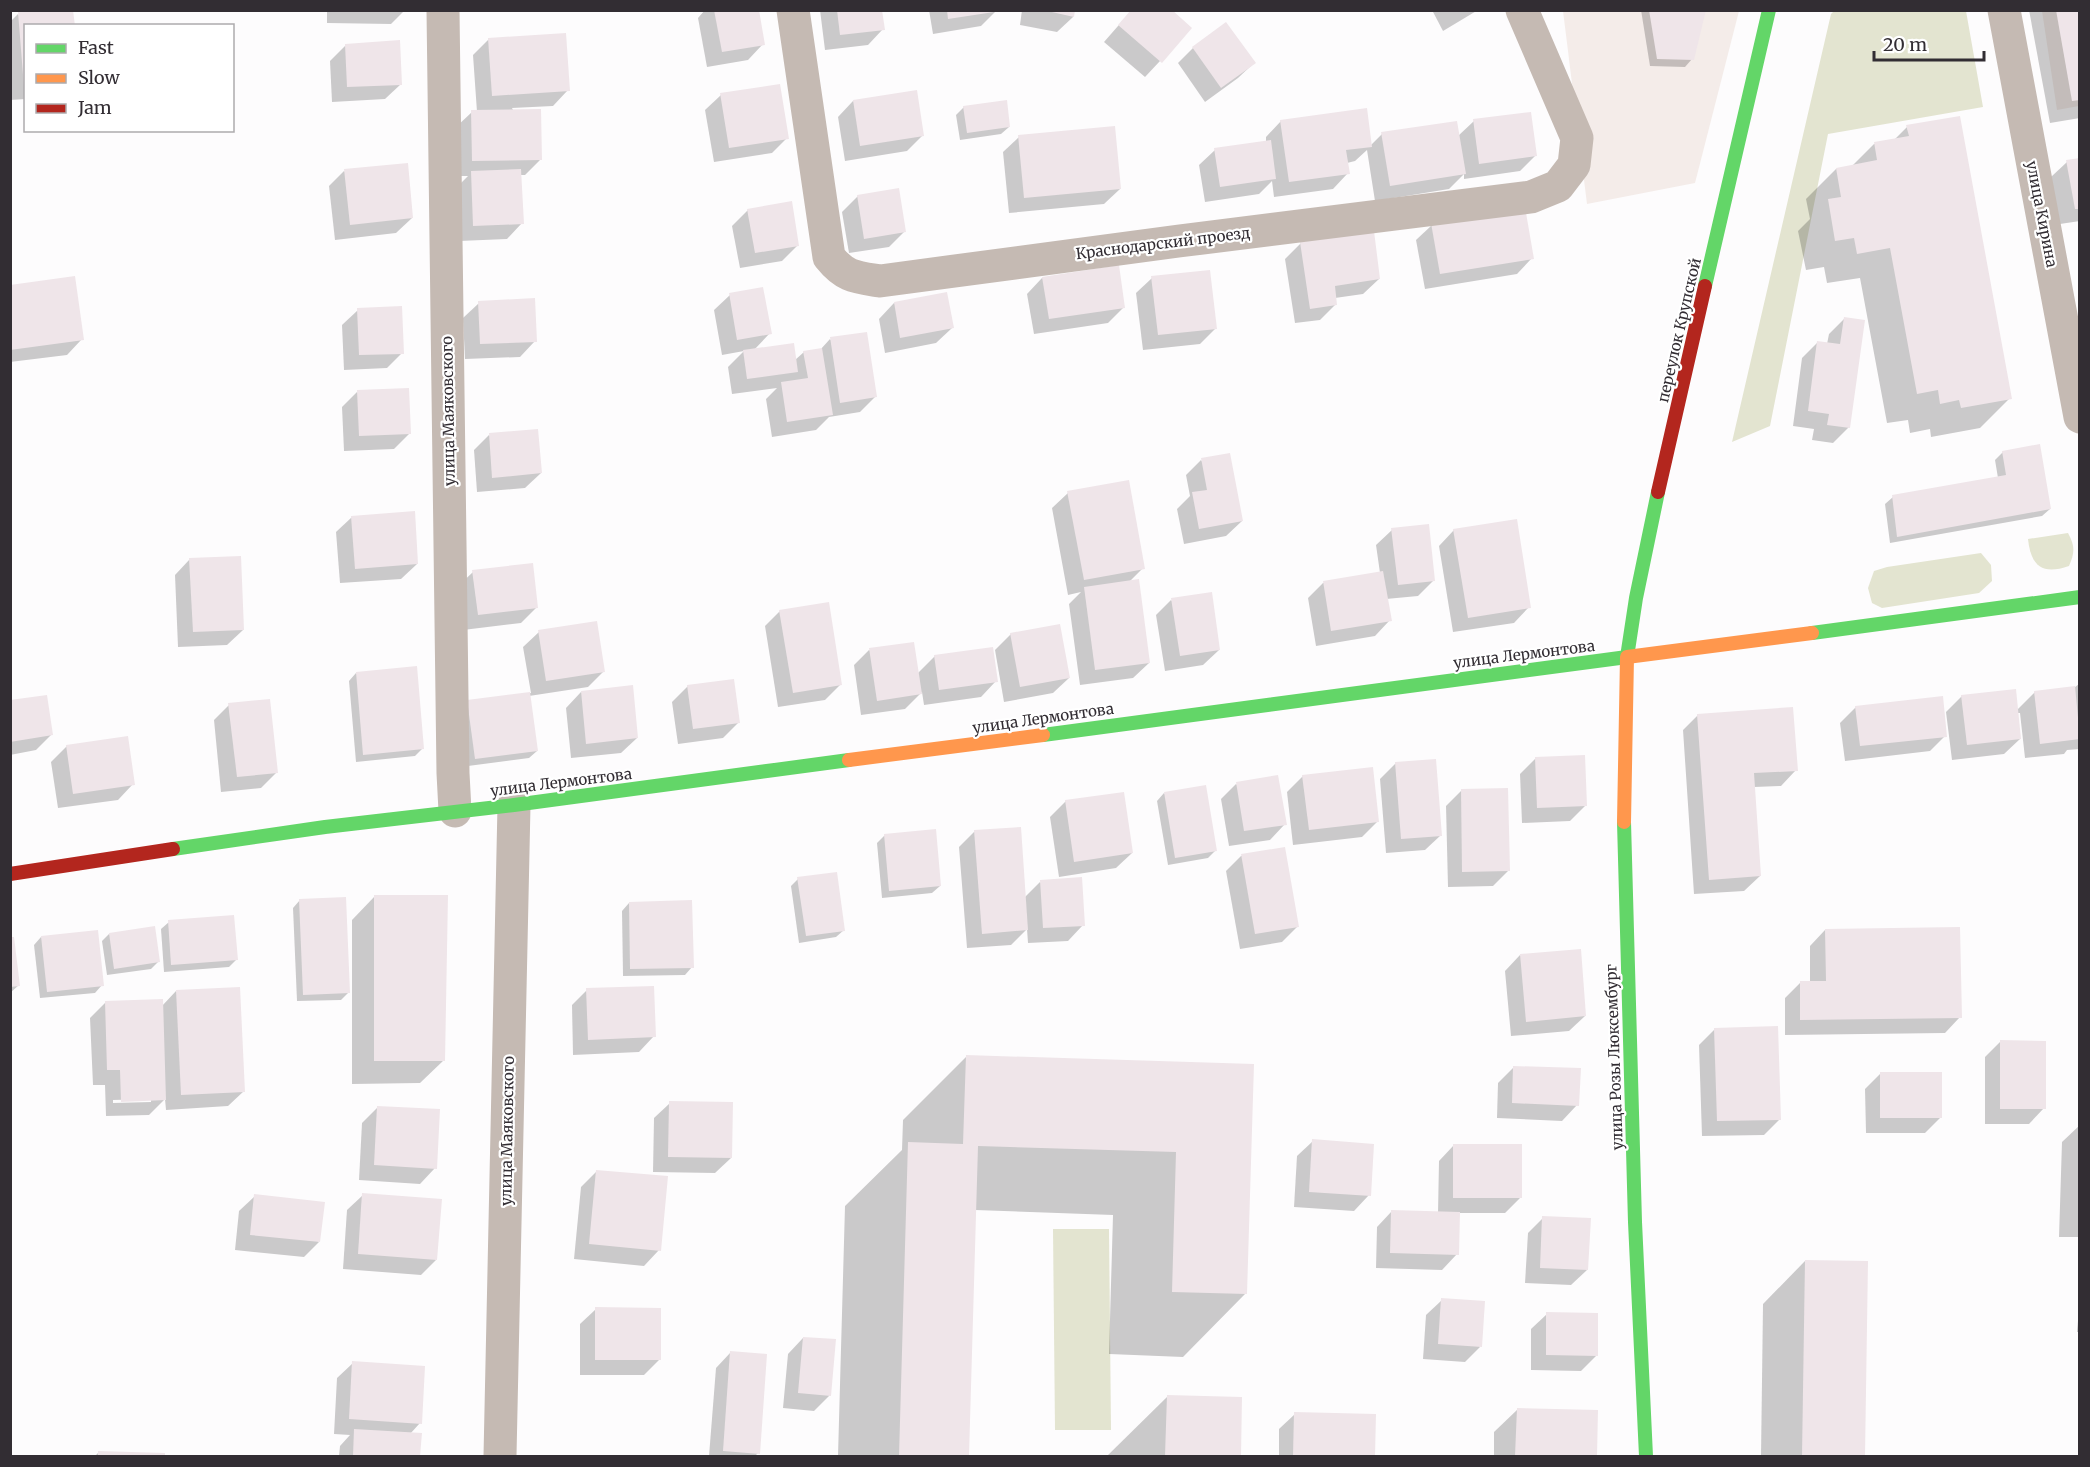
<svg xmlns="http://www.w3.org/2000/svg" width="2090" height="1467" font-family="Merriweather,serif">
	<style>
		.industrial { fill: #f4ece9 }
		.green { fill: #e3e4d0 }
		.shadow { fill: #0003; fill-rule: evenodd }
		.building { fill: #efe5e9 }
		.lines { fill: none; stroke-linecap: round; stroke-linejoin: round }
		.street { stroke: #c5bab3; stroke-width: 33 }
		.fast { stroke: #63d668; stroke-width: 14 }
		.slow { stroke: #ff974d; stroke-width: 14 }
		.jam { stroke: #b3261e; stroke-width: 14 }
		.labels { text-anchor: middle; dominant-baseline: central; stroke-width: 4.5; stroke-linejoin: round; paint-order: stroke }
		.street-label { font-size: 15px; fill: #322d33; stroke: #fff }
	</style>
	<rect width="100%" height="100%" fill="#fdfcfd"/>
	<!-- industrial -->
	<g class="industrial">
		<polygon points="1563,11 1739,11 1695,183 1587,204"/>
		<polygon points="2042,11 2079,11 2079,106 2057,110"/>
	</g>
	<!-- green -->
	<g class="green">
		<polygon points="1835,10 1966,11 1983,107 1828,134 1770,426 1732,442 1831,14"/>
		<path d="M2068 533C2075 546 2075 552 2069 566 2043 575 2031 567 2028 539Z"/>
		<polygon points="1981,553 1991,565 1992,581 1979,593 1882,608 1872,603 1868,588 1874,571 1887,567"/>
		<polygon points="1053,1229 1109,1229 1111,1430 1055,1430"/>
	</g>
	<!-- shadow -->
	<g class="shadow">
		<polygon points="327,10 405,10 391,24 327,23"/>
		<polygon points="705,10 757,10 763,44 748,60 707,67 698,18"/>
		<polygon points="820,10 881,10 883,29 868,45 825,50"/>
		<polygon points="929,10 997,10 981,26 933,34"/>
		<polygon points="1022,10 1074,10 1073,17 1057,32 1020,25"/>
		<polygon points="1132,10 1190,29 1145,77 1104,42"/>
		<polygon points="1432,10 1478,10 1443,31"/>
		<polygon points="1641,10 1705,10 1692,59 1685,67 1650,66"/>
		<polygon points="2029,10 2080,10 2080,118 2050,123"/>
		<polygon points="18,14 26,26 26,99 10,100 10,22"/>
		<polygon points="489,39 568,90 553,106 512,108 540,160 525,175 520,175 522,223 507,239 459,241 456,188 468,176 457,176 456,127 472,112 477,112 473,55"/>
		<polygon points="346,45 401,84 385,99 332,102 330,61"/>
		<polygon points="1193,48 1254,63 1238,78 1205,102 1178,63"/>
		<polygon points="721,95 787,138 772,153 714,162 705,110"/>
		<polygon points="853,101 922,136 907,151 845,161 838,117"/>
		<polygon points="964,107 1009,127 1001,134 960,140 956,115"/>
		<polygon points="1281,121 1371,145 1382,134 1458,136 1474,121 1535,156 1520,171 1464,179 1464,174 1449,189 1375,201 1367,150 1355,161 1347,163 1348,173 1333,189 1274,197 1272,181 1259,194 1205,202 1199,165 1215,150 1266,142 1266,137"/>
		<polygon points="1907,127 2010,398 1980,428 1931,437 1930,429 1910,433 1908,420 1887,423 1860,278 1827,283 1824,267 1806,270 1798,231 1810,219 1806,199 1836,169 1852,166 1874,144 1894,140"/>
		<polygon points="1019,137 1120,189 1104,204 1009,213 1003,152"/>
		<polygon points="2080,160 2080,221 2060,224 2051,177 2067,162"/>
		<polygon points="344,171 412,218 396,233 335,240 329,186"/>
		<polygon points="858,196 905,231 889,247 849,253 842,212"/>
		<polygon points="748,210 798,245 782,261 740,268 732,226"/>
		<polygon points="1432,225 1532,258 1517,274 1425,289 1416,240"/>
		<polygon points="1301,243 1379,279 1363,294 1335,298 1336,304 1320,320 1295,323 1285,259"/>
		<polygon points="1042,278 1123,308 1108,323 1034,334 1027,294"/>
		<polygon points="1152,278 1216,328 1200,344 1143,350 1136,293"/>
		<polygon points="10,287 82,339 67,355 10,362"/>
		<polygon points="730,295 770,333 754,350 795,360 804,352 820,350 830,339 876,396 860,412 829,417 816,430 772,437 766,399 777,388 732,394 728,367 744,351 722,355 714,310"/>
		<polygon points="479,303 535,341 520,357 465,359 463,318"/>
		<polygon points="894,303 952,328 936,343 885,353 879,319"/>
		<polygon points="358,310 402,353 387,368 344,370 342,325"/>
		<polygon points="1844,319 1849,427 1833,443 1812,440 1814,429 1793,426 1802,358 1818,342 1827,344 1829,334"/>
		<polygon points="357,392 409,434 394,449 344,451 342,407"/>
		<polygon points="489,435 541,473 525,488 477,492 474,450"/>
		<polygon points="2003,452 2050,509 2042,516 1890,543 1885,504 1893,497 1998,478 1995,460"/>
		<polygon points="1201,460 1242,521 1226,536 1184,544 1177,509 1190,496 1186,475"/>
		<polygon points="1068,493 1143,568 1129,582 1149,663 1133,678 1080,685 1069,604 1081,592 1068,595 1052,508"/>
		<polygon points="352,517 417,564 401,579 340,583 336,532"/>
		<polygon points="1392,530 1434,580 1418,596 1386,599 1390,620 1375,636 1316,646 1308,598 1323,583 1380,573 1376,545"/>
		<polygon points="1454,530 1529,607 1514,623 1453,632 1439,546"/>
		<polygon points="190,559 243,630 227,645 178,647 175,575"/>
		<polygon points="473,572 537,607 521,623 463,630 457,587"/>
		<polygon points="1171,600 1219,650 1203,665 1165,671 1156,615"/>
		<polygon points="780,611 841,684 825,700 778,707 765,626"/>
		<polygon points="539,632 604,671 588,687 529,696 537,751 529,758 468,766 468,701 531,693 523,647"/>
		<polygon points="1011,634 1069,678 1053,693 1004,702 995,650"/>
		<polygon points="869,650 917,674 935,656 996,681 981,697 924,705 922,692 905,709 861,715 854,665"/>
		<polygon points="356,673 423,748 415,756 356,762 349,681"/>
		<polygon points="2080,683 2080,749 2067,750 2064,754 2025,758 2020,713 2017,713 2020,739 2004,754 1952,760 1946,712 1962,696 2017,710 2035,692 2074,688"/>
		<polygon points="688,686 739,722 723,738 678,744 672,702"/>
		<polygon points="581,692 637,738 621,753 571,758 566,708"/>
		<polygon points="10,702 51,735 36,750 10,755"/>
		<polygon points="229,705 276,773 261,788 221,792 214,720"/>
		<polygon points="1856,707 1945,736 1930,751 1845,761 1840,723"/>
		<polygon points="1698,715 1796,770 1781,786 1754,787 1760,876 1744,891 1694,894 1683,730"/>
		<polygon points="67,746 133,784 118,800 58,808 51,762"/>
		<polygon points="1536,758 1585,806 1570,821 1522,823 1520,774"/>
		<polygon points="1396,763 1441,835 1425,850 1386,853 1380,779"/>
		<polygon points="1303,776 1377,822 1362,837 1293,845 1287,792"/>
		<polygon points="1236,784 1285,824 1270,840 1229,846 1221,799"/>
		<polygon points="1462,790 1508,871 1493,886 1448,887 1446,806"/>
		<polygon points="1164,793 1216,850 1208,858 1168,865 1157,801"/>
		<polygon points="1066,801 1132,853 1116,868 1059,877 1050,817"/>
		<polygon points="975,831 1024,898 1040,882 1083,925 1068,941 1028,943 1027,929 1011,945 967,948 959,847"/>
		<polygon points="885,835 940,886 932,893 882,898 877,843"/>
		<polygon points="1284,848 1298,926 1282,942 1240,949 1226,871 1241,856"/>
		<polygon points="798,879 844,930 836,937 799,943 791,886"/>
		<polygon points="375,896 444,1060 420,1083 352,1084 352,920"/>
		<polygon points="300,900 349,992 341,1000 297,1001 293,908"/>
		<polygon points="629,903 692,967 685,975 623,976 622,911"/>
		<polygon points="169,922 236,960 229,967 164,972 161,929"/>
		<polygon points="1825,930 1960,1017 1945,1033 1785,1035 1785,998 1800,983 1810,982 1810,946"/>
		<polygon points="109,934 158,962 151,969 107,975 102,941"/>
		<polygon points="41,937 102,985 95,993 40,998 34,945"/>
		<polygon points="10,939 19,985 10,993"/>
		<polygon points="1520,955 1585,1016 1569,1031 1511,1036 1505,971"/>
		<polygon points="587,990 654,1036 639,1052 573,1055 572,1005"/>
		<path d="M176 991 244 1091 228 1106 166 1110 165 1099 149 1115 106 1116 105 1085H93L90 1018 106 1002 162 1006ZM151 1099V1102L113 1103V1100Z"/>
		<polygon points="1715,1029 1780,1119 1764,1135 1702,1136 1699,1045"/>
		<polygon points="2000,1042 2044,1108 2029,1124 1985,1124 1985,1057"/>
		<polygon points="966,1057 1252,1065 1246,1293 1183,1357 1109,1354 1113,1215 975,1210 968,1456 838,1456 845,1206 902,1150 903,1120"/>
		<polygon points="1514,1067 1577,1105 1562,1121 1497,1118 1498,1083"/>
		<polygon points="1881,1073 1941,1117 1925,1133 1866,1133 1865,1089"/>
		<polygon points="670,1103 731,1158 715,1173 653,1172 654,1118"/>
		<polygon points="378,1107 435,1168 420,1184 359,1180 362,1123"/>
		<polygon points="2080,1125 2080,1237 2059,1237 2062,1142"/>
		<polygon points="1313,1141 1369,1195 1354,1211 1294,1207 1297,1156"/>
		<polygon points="1454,1145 1520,1198 1505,1213 1458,1213 1457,1254 1442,1270 1376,1268 1377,1227 1392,1211 1438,1213 1439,1161"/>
		<polygon points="597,1171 659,1250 644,1266 574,1259 581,1187"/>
		<polygon points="363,1195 436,1260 421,1275 343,1269 347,1210"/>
		<polygon points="255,1196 319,1242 304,1257 235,1250 239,1211"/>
		<polygon points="1543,1218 1587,1270 1571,1285 1525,1283 1528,1233"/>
		<polygon points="1805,1261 1866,1262 1864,1456 1761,1456 1763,1304"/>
		<polygon points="2080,1297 2080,1332 2077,1332"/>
		<polygon points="1442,1300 1480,1347 1465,1362 1423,1359 1426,1315"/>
		<polygon points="596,1309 659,1360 644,1375 580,1375 580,1324"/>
		<polygon points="1547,1314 1597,1355 1581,1371 1531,1370 1531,1329"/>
		<polygon points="803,1338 830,1395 814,1411 783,1408 788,1354"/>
		<polygon points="731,1352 758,1453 755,1456 709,1456 716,1368"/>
		<polygon points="353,1363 420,1423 410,1434 420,1434 419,1456 339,1456 340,1446 350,1435 334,1434 337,1378"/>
		<polygon points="1167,1397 1241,1399 1239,1456 1107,1456"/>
		<polygon points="1518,1409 1597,1412 1595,1456 1494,1456 1494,1432"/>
		<polygon points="1295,1414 1375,1416 1374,1456 1279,1456 1279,1429"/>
		<polygon points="99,1452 163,1455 163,1456 95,1456"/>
	</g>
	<!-- building -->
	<g class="building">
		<polygon points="42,10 73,10 75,26 26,26 26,87 24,87 18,12"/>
		<polygon points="714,10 759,10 765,45 722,52"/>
		<polygon points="837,10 882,10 885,30 840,35"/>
		<polygon points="947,10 994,10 994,12 948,19"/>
		<polygon points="1043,10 1075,10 1074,17"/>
		<polygon points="1131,10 1172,10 1192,28 1162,63 1118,25"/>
		<polygon points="1649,10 1706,10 1694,60 1657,59"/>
		<polygon points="2056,10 2080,10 2080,100 2072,101"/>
		<polygon points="1226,22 1256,63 1221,88 1192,47"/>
		<polygon points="566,33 570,91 492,96 488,38"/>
		<polygon points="400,40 402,85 347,87 345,44"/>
		<polygon points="780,84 789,139 729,148 720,93"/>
		<polygon points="917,90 924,136 860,146 853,100"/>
		<polygon points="1007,100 1010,127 967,133 963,106"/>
		<polygon points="1367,108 1372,147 1346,150 1350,174 1289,182 1280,120"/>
		<polygon points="541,109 542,160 472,161 471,110"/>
		<polygon points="1531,112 1537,156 1479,164 1473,119"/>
		<polygon points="1960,116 2012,399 1961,408 1959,400 1940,404 1938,390 1917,394 1890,248 1857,254 1854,238 1835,241 1828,199 1841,197 1836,168 1877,160 1874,142 1909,136 1906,125"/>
		<polygon points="1457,121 1466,174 1390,186 1381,132"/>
		<polygon points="1115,126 1121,189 1024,198 1018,135"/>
		<polygon points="1271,140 1276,179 1220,187 1214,148"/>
		<polygon points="2080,158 2080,209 2075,209 2066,160"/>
		<polygon points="408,163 413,218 350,225 344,169"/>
		<polygon points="521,169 524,224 473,226 471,171"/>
		<polygon points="899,188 906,232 864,239 857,195"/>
		<polygon points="792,201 799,246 755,253 747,209"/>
		<polygon points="1525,207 1534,259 1440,274 1431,223"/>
		<polygon points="1374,231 1380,279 1335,286 1337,305 1310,309 1300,242"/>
		<polygon points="1119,265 1125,308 1049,319 1042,277"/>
		<polygon points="1210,270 1217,329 1158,335 1151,276"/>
		<polygon points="75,276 84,340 10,350 10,285"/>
		<polygon points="763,287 772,334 737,340 729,293"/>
		<polygon points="947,292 954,328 900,338 894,302"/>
		<polygon points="535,298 537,342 480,344 478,301"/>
		<polygon points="402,306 404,354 359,355 357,308"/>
		<polygon points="1844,317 1865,320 1850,428 1827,425 1829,414 1808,411 1817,341 1840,344"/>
		<polygon points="867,332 877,397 840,403 830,337"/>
		<polygon points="794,343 798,372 747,379 743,350"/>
		<polygon points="822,348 833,415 787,422 781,382 808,378 803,351"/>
		<polygon points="409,388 411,434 359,436 357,390"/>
		<polygon points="538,429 542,473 492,478 489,433"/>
		<polygon points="2040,444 2051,509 1897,537 1892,495 2006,475 2002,451"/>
		<polygon points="1230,453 1243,521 1199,529 1192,492 1207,490 1201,458"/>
		<polygon points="1129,480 1145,569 1084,580 1067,491"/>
		<polygon points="415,511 418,564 355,569 351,516"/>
		<polygon points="1517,519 1531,608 1468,618 1453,529"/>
		<polygon points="1429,524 1435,581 1398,585 1391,528"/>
		<polygon points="241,556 244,630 193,632 189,558"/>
		<polygon points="533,563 538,608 478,615 472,570"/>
		<polygon points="1383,571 1392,621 1331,631 1323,581"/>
		<polygon points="1139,579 1150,663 1095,670 1084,587"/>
		<polygon points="1212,592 1220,650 1180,656 1171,598"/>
		<polygon points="829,602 842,685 793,693 779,610"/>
		<polygon points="597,621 605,672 546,681 538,630"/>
		<polygon points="1060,624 1070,678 1020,687 1010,633"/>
		<polygon points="914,642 922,694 877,701 869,648"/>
		<polygon points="993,647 998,682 939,690 934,655"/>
		<polygon points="417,666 424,749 363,755 356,672"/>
		<polygon points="734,679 740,723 693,729 687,685"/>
		<polygon points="633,685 638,738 586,744 581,691"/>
		<polygon points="2075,686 2080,739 2040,744 2034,691"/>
		<polygon points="2016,689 2021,739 1967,745 1961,695"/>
		<polygon points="530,692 538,751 475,759 467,700"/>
		<polygon points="47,695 53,735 10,742 10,700"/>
		<polygon points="1943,696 1947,737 1860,746 1855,706"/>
		<polygon points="270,699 278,773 237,777 228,703"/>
		<polygon points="1793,707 1798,771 1754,773 1761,876 1709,880 1697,714"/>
		<polygon points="128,736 135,785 73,794 66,745"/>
		<polygon points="1585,755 1587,806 1537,808 1535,757"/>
		<polygon points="1436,759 1442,836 1401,839 1395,762"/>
		<polygon points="1373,767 1379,822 1309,830 1302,775"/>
		<polygon points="1278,775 1287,825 1244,831 1236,782"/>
		<polygon points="1206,785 1217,851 1175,858 1164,792"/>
		<polygon points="1508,788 1510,871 1462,872 1461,789"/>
		<polygon points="1124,792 1133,853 1074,862 1065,800"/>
		<polygon points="1021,827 1028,930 982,934 974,830"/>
		<polygon points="936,829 941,886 889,891 884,834"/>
		<polygon points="1285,847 1299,927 1255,934 1241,854"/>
		<polygon points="837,872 845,931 806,936 797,877"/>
		<polygon points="1082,877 1085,926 1043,928 1040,880"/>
		<polygon points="374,895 448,895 445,1061 374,1061"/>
		<polygon points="346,897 350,993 303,995 299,899"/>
		<polygon points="692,900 694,968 630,969 629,902"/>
		<polygon points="234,915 238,960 171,965 168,920"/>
		<polygon points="155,926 160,962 114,969 109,933"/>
		<polygon points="1960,927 1962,1018 1800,1020 1800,981 1826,981 1825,929"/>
		<polygon points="98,930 104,986 47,992 41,936"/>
		<polygon points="10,937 14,937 20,986 10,987"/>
		<polygon points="1581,949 1586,1016 1526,1022 1520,954"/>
		<polygon points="654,986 656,1037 588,1040 586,988"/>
		<polygon points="240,987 245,1092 181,1095 176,990"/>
		<polygon points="163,999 166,1100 121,1102 120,1070 107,1070 105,1001"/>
		<polygon points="1778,1026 1781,1120 1717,1121 1714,1028"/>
		<polygon points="2000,1040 2046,1041 2046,1109 2000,1109"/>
		<polygon points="966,1055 1254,1064 1247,1294 1172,1292 1176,1152 978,1146 969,1456 899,1456 908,1142 963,1144"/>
		<polygon points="1513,1066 1581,1068 1579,1106 1512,1103"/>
		<rect x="1880" y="1072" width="62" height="46"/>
		<polygon points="669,1101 733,1102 732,1158 668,1157"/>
		<polygon points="377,1106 440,1109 437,1169 374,1165"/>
		<polygon points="1312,1139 1374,1144 1371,1196 1309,1192"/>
		<rect x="1453" y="1144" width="69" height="54"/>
		<polygon points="596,1170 668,1176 661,1251 589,1244"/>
		<polygon points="362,1193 442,1199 437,1260 358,1254"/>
		<polygon points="254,1194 325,1202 320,1242 250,1235"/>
		<polygon points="1391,1210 1460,1212 1459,1255 1390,1253"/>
		<polygon points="1542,1216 1591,1218 1588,1270 1540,1268"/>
		<polygon points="1805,1260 1868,1261 1865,1456 1802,1456"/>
		<polygon points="1441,1298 1485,1301 1482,1347 1438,1344"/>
		<polygon points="595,1307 661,1308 661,1360 595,1360"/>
		<polygon points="1546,1312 1598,1313 1598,1356 1546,1355"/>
		<polygon points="803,1337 836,1339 831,1396 798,1393"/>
		<polygon points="730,1351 767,1354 760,1454 723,1451"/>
		<polygon points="352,1361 425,1366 422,1424 349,1419"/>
		<polygon points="1167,1395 1242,1397 1241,1456 1165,1456"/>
		<polygon points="1517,1408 1598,1410 1597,1456 1515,1456"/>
		<polygon points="1294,1412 1376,1414 1375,1456 1293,1456"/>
		<polygon points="354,1429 422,1433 420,1456 353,1456"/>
		<polygon points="98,1451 165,1453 165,1456 98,1456"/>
	</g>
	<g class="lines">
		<!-- street -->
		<g class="street">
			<polyline points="443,10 453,773 455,811"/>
			<path d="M793 10 829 257C845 277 855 277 880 281L1179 241 1531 197 1558 186 1574 165 1577 138 1522 10"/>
			<polyline points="2004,10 2080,417"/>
			<polyline points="500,1456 514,805"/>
		</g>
		<!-- fast -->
		<g class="fast">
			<polyline points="1705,286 1769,10"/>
			<polyline points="1812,633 2080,597"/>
			<polyline points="1043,735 1627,657 1636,598 1658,492"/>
			<polyline points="1624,822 1635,1222 1646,1456"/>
			<polyline points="173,849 325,827 514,805 849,760"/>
		</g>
		<!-- slow -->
		<g class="slow">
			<polyline points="849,760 1043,735"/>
			<polyline points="1624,822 1627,657 1812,633"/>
		</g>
		<!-- jam -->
		<g class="jam">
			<polyline points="1658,492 1705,286"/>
			<polyline points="10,874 173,849"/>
		</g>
	</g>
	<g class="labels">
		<!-- street labels -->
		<g class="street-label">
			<text transform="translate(2042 214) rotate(79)">улица Кирина</text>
			<text transform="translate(1163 243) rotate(-7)">Краснодарский проезд</text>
			<text transform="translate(1679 330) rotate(-77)">переулок Крупской</text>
			<text transform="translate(448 411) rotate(-91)">улица Маяковского</text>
			<text transform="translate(1524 654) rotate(-7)">улица Лермонтова</text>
			<text transform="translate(1043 718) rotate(-8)">улица Лермонтова</text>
			<text transform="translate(561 782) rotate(-7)">улица Лермонтова</text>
			<text transform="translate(1614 1057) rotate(-92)">улица Розы Люксембург</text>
			<text transform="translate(507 1131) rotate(-89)">улица Маяковского</text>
		</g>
	</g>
	<!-- border -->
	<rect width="2090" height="1467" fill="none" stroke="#322d33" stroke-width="24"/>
	<!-- legend -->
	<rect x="24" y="24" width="210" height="108" fill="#ffffff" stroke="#adabad" stroke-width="1.5"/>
	<rect x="36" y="44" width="30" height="9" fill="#63d668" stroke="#adabad" stroke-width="1.5"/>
	<text x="78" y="54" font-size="18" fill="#322d33">Fast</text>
	<rect x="36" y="74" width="30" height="9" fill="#ff974d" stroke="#adabad" stroke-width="1.5"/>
	<text x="78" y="84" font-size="18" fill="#322d33">Slow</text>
	<rect x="36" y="104" width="30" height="9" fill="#b3261e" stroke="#adabad" stroke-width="1.5"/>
	<text x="78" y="114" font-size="18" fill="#322d33">Jam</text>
	<!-- scale -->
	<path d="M1874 51v9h110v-9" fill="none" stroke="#322d33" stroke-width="3"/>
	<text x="1883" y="51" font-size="18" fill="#322d33" stroke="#ffffff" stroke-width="4.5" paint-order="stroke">20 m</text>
</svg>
